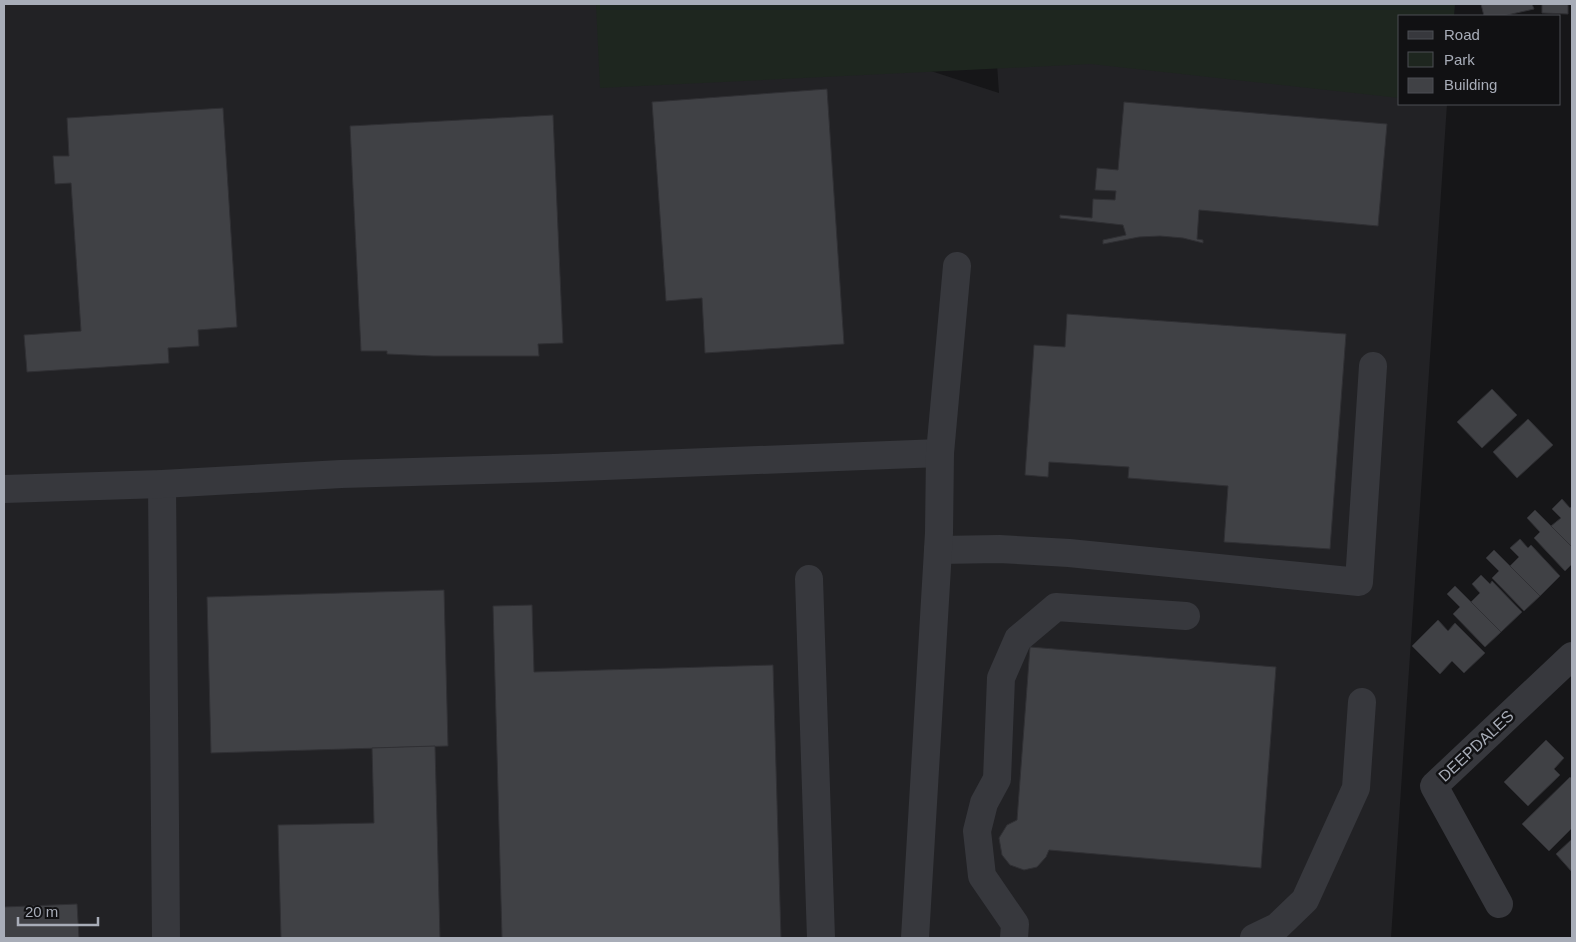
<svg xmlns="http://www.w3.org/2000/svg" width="1576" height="942" font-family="Helvetica,sans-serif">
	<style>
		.built { fill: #222225 }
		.green { fill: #1e261f }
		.building { fill: #404145; stroke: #303034 }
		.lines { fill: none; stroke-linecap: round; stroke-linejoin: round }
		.minor { stroke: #37383d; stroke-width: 28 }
		.labels { text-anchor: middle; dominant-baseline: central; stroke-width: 5; stroke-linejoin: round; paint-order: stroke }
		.street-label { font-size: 16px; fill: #a8adb8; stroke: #111113 }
	</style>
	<rect width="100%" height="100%" fill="#161618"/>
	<!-- built -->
	<polygon class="built" points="4,4 723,4 999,93 994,21 1400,56 1400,104 1447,104 1391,938 4,938"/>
	<!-- green -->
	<polygon class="green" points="596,4 1455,4 1454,16 1400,16 1400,98 1091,64 600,88"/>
	<!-- building -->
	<g class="building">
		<polygon points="1481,4 1532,4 1534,9 1503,16 1484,16"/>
		<polygon points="1542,4 1568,4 1568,14 1542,13"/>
		<polygon points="827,89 844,344 705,353 702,298 666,301 652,102"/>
		<polygon points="1124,102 1387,124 1378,226 1199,210 1197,239 1203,240 1203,243 1183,238 1160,236 1139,237 1103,244 1103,240 1126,235 1123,225 1060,218 1060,215 1092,218 1093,199 1115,200 1116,191 1095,190 1097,168 1118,170"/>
		<polygon points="223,108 237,327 198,330 199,346 168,348 169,363 27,372 24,335 81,331 71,183 55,184 53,156 69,156 67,118"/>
		<polygon points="553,115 563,343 538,344 539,356 433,356 387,354 387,351 361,351 350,126"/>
		<polygon points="1067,314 1346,334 1330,549 1224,542 1228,486 1128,478 1129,467 1049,462 1048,477 1025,475 1034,345 1065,347"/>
		<polygon points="1492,389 1517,415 1482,448 1457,422"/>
		<polygon points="1528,419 1553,445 1517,478 1493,452"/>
		<polygon points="1562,499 1570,508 1572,506 1572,547 1551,526 1561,518 1552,509"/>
		<polygon points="1535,510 1572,547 1572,564 1565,571 1534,538 1540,532 1527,518"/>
		<polygon points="1520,539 1528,548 1531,545 1560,576 1540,596 1510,566 1519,557 1510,548"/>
		<polygon points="1494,550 1540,596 1524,611 1492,578 1499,571 1486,558"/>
		<polygon points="1481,575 1490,584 1492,581 1522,612 1501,632 1471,602 1480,593 1472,584"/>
		<polygon points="1455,586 1501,632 1485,647 1453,614 1460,607 1447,594"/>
		<polygon points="444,590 448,746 211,753 207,597"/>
		<polygon points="532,605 534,672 773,665 781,938 502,938 493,606"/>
		<polygon points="1438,620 1448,631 1455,623 1485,653 1464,673 1452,661 1440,674 1412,646"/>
		<polygon points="1030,647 1276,667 1261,868 1049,850 1046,857 1037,867 1024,870 1010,865 1002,855 999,838 1007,825 1017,820"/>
		<polygon points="1546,740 1564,758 1554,769 1560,775 1528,806 1504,782"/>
		<polygon points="435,746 440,938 281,938 278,825 374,823 372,748"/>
		<polygon points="1570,777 1572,779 1572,828 1549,851 1522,824"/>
		<polygon points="1572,839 1572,872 1556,854"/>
		<polygon points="77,904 79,938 4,938 4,907"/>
	</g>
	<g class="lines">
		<!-- minor -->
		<g class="minor">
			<polyline points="162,484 166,938"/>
			<polyline points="4,489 162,484 341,474 554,468 940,453"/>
			<polyline points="938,550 999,549 1069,553 1359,582 1373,366"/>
			<polyline points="809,579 821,938"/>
			<polyline points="1499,904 1434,786 1572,656"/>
			<polyline points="915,938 939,533 940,453 957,266"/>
			<polyline points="1014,938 1015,924 982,876 977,831 984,803 997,779 1001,678 1018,639 1056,607 1186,616"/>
			<polyline points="1254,938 1277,927 1305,900 1356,788 1362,702"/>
		</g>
	</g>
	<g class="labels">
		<!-- street labels -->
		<g class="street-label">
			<text transform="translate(1476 746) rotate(-43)">DEEPDALES</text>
		</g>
	</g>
	<!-- border -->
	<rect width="1576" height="942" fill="none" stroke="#a8adb8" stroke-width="10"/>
	<!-- legend -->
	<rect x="1398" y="15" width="162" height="90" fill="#111113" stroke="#4d4f55"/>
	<rect x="1408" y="31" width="25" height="8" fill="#37383d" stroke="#4d4f55"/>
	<text x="1444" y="40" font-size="15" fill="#a8adb8">Road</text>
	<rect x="1408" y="52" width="25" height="15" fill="#1e261f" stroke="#4d4f55"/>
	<text x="1444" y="65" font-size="15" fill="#a8adb8">Park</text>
	<rect x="1408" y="78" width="25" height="15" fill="#404145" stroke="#4d4f55"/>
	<text x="1444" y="90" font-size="15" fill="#a8adb8">Building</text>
	<!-- scale -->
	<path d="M18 917v8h80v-8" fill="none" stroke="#a8adb8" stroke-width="2.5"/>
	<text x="25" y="917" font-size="15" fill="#a8adb8" stroke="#111113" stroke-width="4" paint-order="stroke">20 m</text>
</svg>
